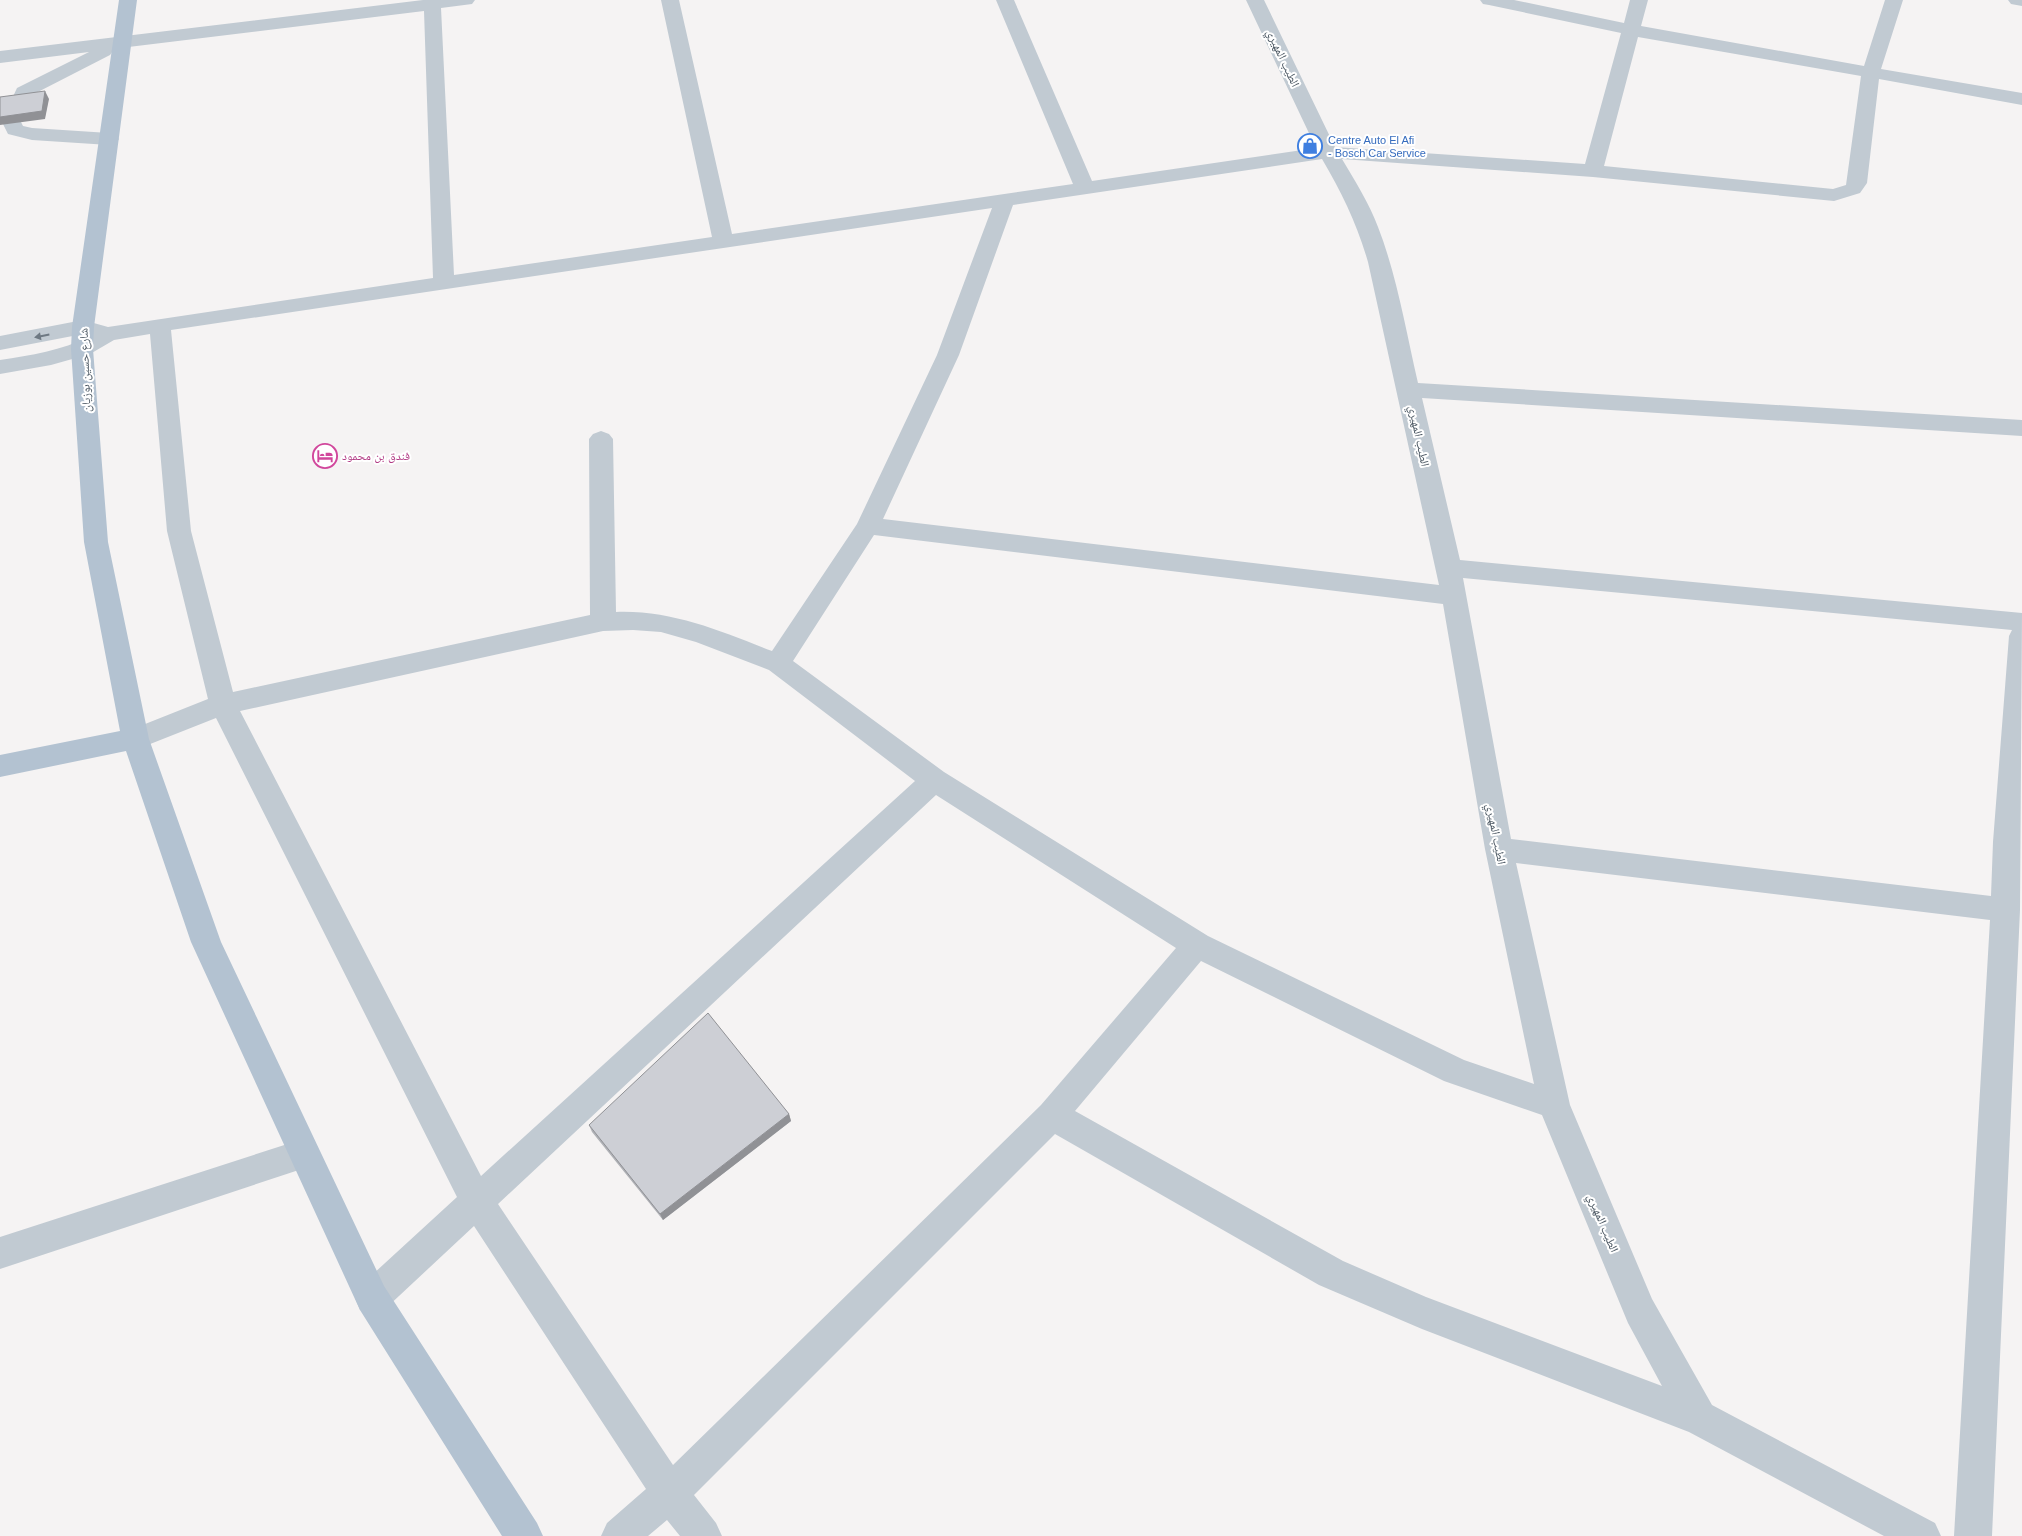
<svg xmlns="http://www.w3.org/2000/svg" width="2022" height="1536" font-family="Helvetica,'Noto Naskh Arabic',sans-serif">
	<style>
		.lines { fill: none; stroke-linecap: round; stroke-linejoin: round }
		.minor { fill: #c1cad2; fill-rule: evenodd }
		.major { fill: #b3c2d1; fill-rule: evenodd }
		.wall { fill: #b0b2b7 }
		.shaded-wall { fill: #909195 }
		.building { fill: #cdcfd5; stroke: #909195 }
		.oneway { fill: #6e7983 }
		.labels { text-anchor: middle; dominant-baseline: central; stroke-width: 4; stroke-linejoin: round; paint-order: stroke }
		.far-shop-label { font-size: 11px; fill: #366cbe; stroke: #fff; text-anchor: start }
		.street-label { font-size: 12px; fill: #4a5661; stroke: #fff }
		.hotel-label { font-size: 12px; fill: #b23c85; stroke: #fff; text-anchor: start }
	</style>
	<rect width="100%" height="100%" fill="#f5f3f3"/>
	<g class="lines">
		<!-- minor -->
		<g class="minor">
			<path d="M423 0H475L472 4 441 8 454 275 712 237 661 0H679L732 234 1073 184 996 0H1014L1092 181 1316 148 1246 0H1264L1335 147 1585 164 1621 33 1489 5 1483 4 1480 0H1514L1624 23 1630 0H1648L1641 26 1864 66 1885 0H1903L1881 69 2022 93V105L1879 79 1867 183 1860 193 1834 201 1593 177 1342 159C1355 181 1369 203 1378 227 1397 276 1406 331 1418 383L2022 420V436L1422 398 1460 560 2022 613 2020 910 1992 1536H1954L1990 920 1516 863 1570 1105 1652 1299 1712 1405 1935 1523 1941 1536H1884L1689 1432 1422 1329 1319 1285 1055 1134 694 1495 716 1523 722 1536H680L667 1520 648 1536H601L607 1523 646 1489 474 1226 384 1310 372 1315 360 1310 355 1298 360 1286 457 1197 216 718 135 750 125 746 121 739 125 732 208 699 167 531 150 334 114 340 90 354 51 365 0 374V360C31 355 62 351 89 336L83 334 0 350V336L83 320 108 327 433 278 424 11 112 49 113 51 110 55 32 95 26 107H12L10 103 17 88 89 52 0 63V51ZM1638 37 1861 76 1846 185 1833 189 1604 166ZM1322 159C1342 193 1357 224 1368 262L1439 585 883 519 959 355 1013 205ZM992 208 937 355 857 524 772 651C720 631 672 610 616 612L613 439 609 434 601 431 593 434 589 439 590 615 233 692 191 531 171 330ZM874 535 1443 604 1485 849 1534 1084 1464 1060 1208 936 944 772 793 661ZM1463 578 2012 630 2009 636 1993 842 1991 896 1511 839ZM633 630 661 632 696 642 769 670 915 781 481 1176 240 711 603 631ZM936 795 1176 948 1041 1105 673 1465 498 1204ZM1201 961 1444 1081 1542 1115 1628 1323 1662 1386 1426 1297 1343 1261 1075 1111Z"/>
			<polygon points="2008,0 2022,0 2022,6 2011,4"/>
			<polygon points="13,118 20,120 23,126 32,128 109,133 116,135 119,139 116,143 109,145 32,140 8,134 3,124 6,120"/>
			<polygon points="303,1139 314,1143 319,1154 314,1165 0,1269 0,1237"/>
		</g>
		<!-- major -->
		<polygon class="major" points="119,0 137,0 94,327 93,349 108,542 149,739 221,942 384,1286 537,1523 543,1536 502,1536 360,1310 191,942 126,751 0,777 0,755 120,731 84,542 71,349 72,327"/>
	</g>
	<!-- wall -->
	<polygon class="wall" points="789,1114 791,1121 663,1220 592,1132 589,1125"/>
	<!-- shaded-wall -->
	<g class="shaded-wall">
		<polygon points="45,91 49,99 45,119 0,125 0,117"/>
		<polygon points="789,1114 791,1121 663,1220 660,1214"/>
	</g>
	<!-- building -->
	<g class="building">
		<polygon points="45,91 42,111 0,117 0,97"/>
		<polygon points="708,1013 789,1114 660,1214 589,1125"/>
	</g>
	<!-- one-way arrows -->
	<defs><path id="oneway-solid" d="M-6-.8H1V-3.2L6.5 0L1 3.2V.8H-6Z" transform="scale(1.25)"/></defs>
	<use class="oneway" href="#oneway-solid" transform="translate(42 336) rotate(169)"/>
	<!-- icons -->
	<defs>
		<symbol id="shop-ring" viewBox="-11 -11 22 22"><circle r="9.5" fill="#fff" stroke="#3f7fe0" stroke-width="1.5"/><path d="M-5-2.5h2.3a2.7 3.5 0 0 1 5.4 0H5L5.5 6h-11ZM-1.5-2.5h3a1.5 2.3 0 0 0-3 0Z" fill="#3f7fe0"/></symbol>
		<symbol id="hotel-ring" viewBox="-11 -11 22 22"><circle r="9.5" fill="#fff" stroke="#d1479c" stroke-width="1.5"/><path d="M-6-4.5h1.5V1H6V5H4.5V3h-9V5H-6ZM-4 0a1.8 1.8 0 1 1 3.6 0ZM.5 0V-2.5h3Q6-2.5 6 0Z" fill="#d1479c"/></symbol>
	</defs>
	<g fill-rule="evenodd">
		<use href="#shop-ring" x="1296" y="132" width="28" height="28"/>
		<use href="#hotel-ring" x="311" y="442" width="28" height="28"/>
	</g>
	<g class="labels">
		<!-- far-shop labels -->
		<g class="far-shop-label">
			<text x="1328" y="140">Centre Auto El Afi<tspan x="1328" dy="13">- Bosch Car Service</tspan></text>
		</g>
		<!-- street labels -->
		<g class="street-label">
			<text transform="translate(1283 58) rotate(65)">الطيب المهيري</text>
			<text transform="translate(85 370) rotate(-92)">شارع حسين بوزيان</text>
			<text transform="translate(1419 436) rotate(78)">الطيب المهيري</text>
			<text transform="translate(1496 834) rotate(79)">الطيب المهيري</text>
			<text transform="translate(1603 1223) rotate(67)">الطيب المهيري</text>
		</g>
		<!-- hotel labels -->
		<g class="hotel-label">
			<text x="342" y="456">فندق بن محمود</text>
		</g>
	</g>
</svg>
